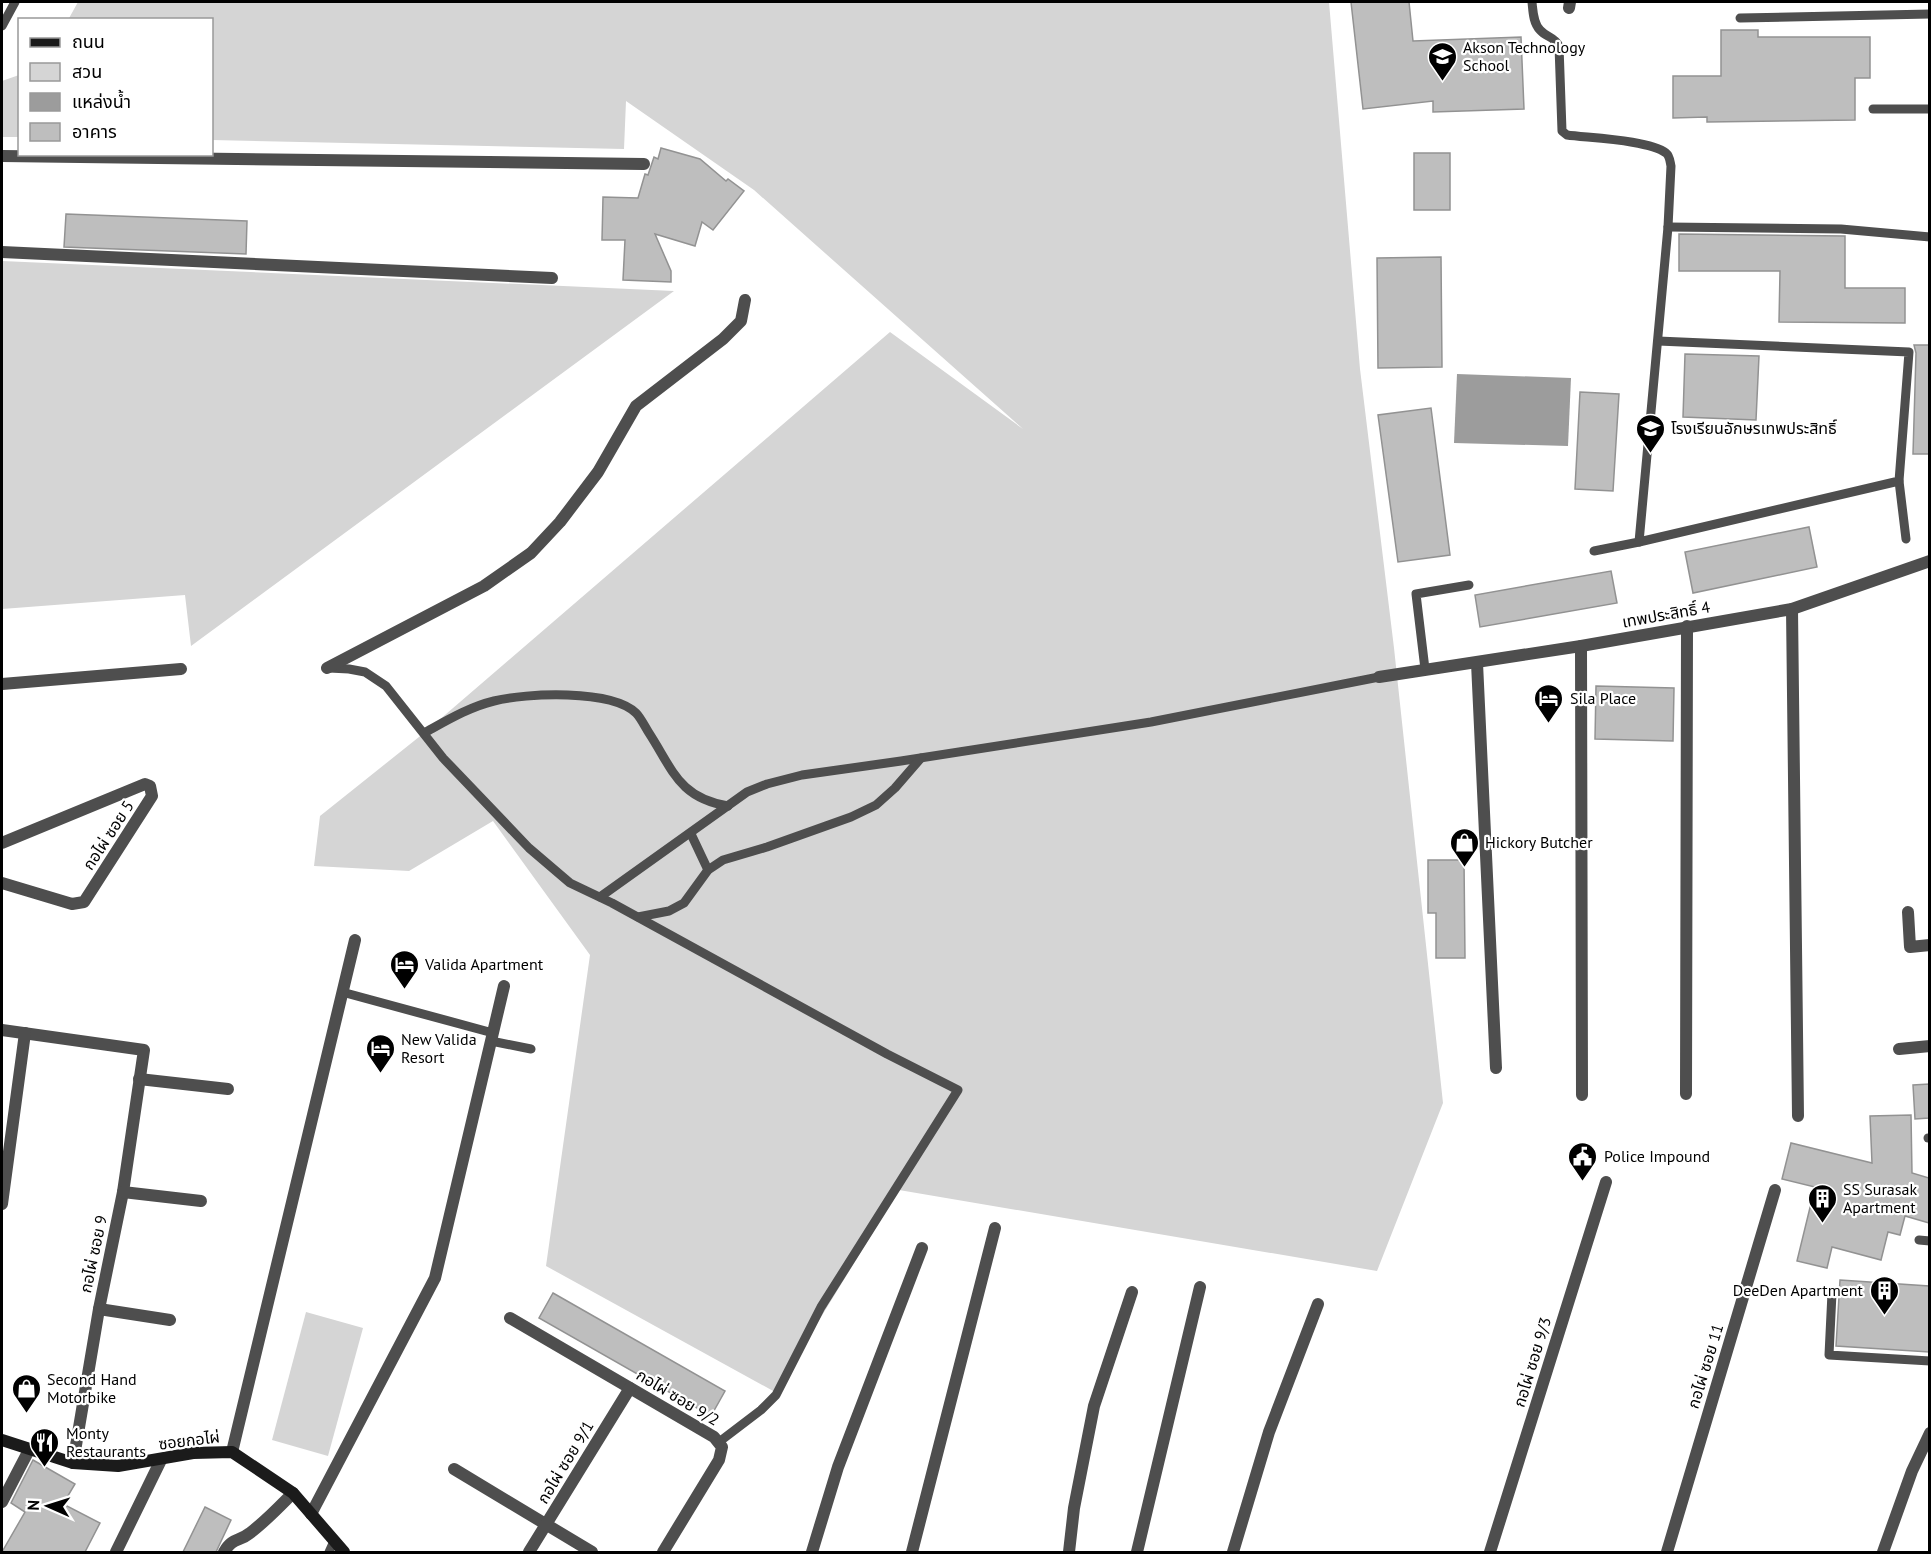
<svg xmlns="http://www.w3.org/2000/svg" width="1931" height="1554" font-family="'PT Sans','Noto Sans Thai',sans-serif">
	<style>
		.green { fill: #d5d5d5 }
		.water { fill: #9c9c9c }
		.building { fill: #bebebe; stroke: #929292; stroke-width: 1.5 }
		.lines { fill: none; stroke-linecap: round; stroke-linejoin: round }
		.lane { stroke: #4e4e4e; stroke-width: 9 }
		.street { stroke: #4e4e4e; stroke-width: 12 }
		.secondary { stroke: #1b1b1b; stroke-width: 12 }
		.labels { text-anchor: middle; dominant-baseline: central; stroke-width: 4.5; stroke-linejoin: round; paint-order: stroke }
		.poi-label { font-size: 16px; fill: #000; stroke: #fff; text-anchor: start }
		.street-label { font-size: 16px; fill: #000; stroke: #fff }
	</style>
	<rect width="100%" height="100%" fill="#fff"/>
	<!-- green -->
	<g class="green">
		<polygon points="78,2 1329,2 1360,369 1394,648 1443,1103 1377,1271 899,1190 775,1392 546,1266 590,955 493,821 409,871 314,866 320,816 424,733 890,332 1023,429 754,190 626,101 624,149 212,140 212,20 68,20"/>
		<polygon points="19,75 19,137 2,137 2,81"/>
		<polygon points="2,261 674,291 191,646 185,595 2,609"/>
		<polygon points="306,1312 363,1328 328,1456 272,1440"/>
	</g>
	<!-- water -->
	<polygon class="water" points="1457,374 1571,378 1568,446 1454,443"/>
	<!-- building -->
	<g class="building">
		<polygon points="1351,2 1409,2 1413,41 1521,37 1524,109 1433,112 1433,101 1363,109"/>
		<polygon points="1721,30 1758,30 1758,37 1870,37 1870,78 1855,78 1855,120 1707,122 1707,117 1673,118 1673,76 1721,76"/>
		<polygon points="661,148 700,159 726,181 728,179 744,191 713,230 702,222 695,246 655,234 671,271 671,282 623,280 625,240 602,240 603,197 638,198 645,174 648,175 654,157 658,159"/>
		<rect x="1414" y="153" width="36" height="57"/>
		<polygon points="66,214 247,221 246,254 64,247"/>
		<polygon points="1679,234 1845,236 1845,288 1905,288 1905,323 1779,322 1780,271 1679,271"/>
		<polygon points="1441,257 1442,367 1378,368 1377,258"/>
		<polygon points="1914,345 1929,345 1929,454 1913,454 1916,353"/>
		<polygon points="1685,354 1759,356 1756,420 1683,417"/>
		<polygon points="1580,392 1619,394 1613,491 1575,489"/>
		<polygon points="1431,408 1450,555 1398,562 1378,415"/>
		<polygon points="1809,527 1817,567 1693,593 1685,552"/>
		<polygon points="1611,571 1617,603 1480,627 1475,595"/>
		<polygon points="1596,686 1674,688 1673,741 1595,739"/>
		<polygon points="1428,860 1464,860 1465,958 1436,958 1436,913 1428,913"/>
		<polygon points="1929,1084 1929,1118 1915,1119 1913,1085"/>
		<polygon points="1911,1115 1912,1173 1929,1178 1929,1223 1905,1216 1900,1235 1888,1232 1881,1260 1832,1247 1827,1268 1797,1261 1815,1187 1782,1179 1791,1143 1872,1163 1870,1116"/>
		<polygon points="1840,1280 1929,1286 1929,1352 1836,1346"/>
		<polygon points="553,1293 725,1391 711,1416 539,1318"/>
		<polygon points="33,1460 75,1484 63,1504 100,1523 85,1552 2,1552 25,1512 11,1503"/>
		<polygon points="205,1507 231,1520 216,1552 183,1552"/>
	</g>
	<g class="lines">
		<!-- lane -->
		<g class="lane">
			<path d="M1532 2C1533 11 1533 23 1540 30 1546 37 1555 37 1559 46L1562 131 1567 135C1589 138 1650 140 1666 153 1670 156 1670 162 1671 166L1668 227 1639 542 1594 551"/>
			<polyline points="1740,18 1930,14"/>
			<polyline points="2,26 15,2"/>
			<polyline points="1873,109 1930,109"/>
			<polyline points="1668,227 1841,229 1930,237"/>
			<polyline points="1899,481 1906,539"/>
			<polyline points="1639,542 1899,481 1909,352 1658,341"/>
			<polyline points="329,668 349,669 365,672 386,686 443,758 529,848 570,883 612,903 887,1054 958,1090 821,1307 776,1395 761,1410 719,1442"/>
			<polyline points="1425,669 1416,594 1469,585"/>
			<path d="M424 733C446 721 469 707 494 701 526 693 611 689 636 713 641 718 645 727 649 733 673 770 679 798 728 806"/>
			<polyline points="691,834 708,870"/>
			<polyline points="600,897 747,792 767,784 802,775 901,761 1151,722 1379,677"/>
			<polyline points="638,917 669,911 684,903 708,870 723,860 767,847 851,817 876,805 895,788 921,758"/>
			<polyline points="342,992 493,1033"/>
			<polyline points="491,1041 531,1049"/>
			<polyline points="1928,1138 1930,1138"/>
			<polyline points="1919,1240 1930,1241"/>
			<polyline points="1832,1293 1829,1355 1930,1361"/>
			<polyline points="329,1552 334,1541"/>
		</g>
		<!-- street -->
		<g class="street">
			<polyline points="1569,8 1570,2"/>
			<polyline points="2,156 644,164"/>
			<polyline points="2,252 552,278"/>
			<polyline points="1792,609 1798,1116"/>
			<polyline points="1581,646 1582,1095"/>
			<polyline points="1477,663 1496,1068"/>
			<polyline points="327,668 484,586 531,553 560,522 598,472 636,406 723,339 741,321 745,300"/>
			<polyline points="1379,677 1581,646 1792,609 1930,561"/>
			<polyline points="2,684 181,669"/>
			<polyline points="2,843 145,784 150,786 152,796 84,902 72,904 2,883"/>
			<polyline points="1908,912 1910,947 1930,945"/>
			<polyline points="2,1030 144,1050 123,1192 99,1309 73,1463"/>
			<polyline points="1899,1049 1930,1046"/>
			<polyline points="139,1079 228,1089"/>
			<polyline points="1686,1094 1687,626"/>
			<polyline points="123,1192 201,1201"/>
			<polyline points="2,1204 25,1033"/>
			<polyline points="99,1309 170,1320"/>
			<polyline points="510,1318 714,1437 722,1447 719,1460 663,1552"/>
			<polyline points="232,1452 355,940"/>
			<polyline points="454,1469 592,1552"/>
			<polyline points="2,1502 29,1450"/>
			<polyline points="311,1514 435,1278 504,986"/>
			<polyline points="116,1552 161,1460"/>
			<path d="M224 1552C233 1537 239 1542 250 1533 266 1521 279 1507 293 1493"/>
			<polyline points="529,1552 630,1388"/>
			<polyline points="812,1552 838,1467 922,1248"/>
			<polyline points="912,1552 995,1228"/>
			<polyline points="1069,1552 1074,1508 1094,1406 1132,1292"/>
			<polyline points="1137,1552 1200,1287"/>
			<polyline points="1233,1552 1269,1432 1318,1304"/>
			<polyline points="1490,1552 1606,1182"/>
			<polyline points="1667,1552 1775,1190"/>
			<polyline points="1883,1552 1912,1471 1930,1433"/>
		</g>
		<!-- secondary -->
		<polyline class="secondary" points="2,1440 73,1463 118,1466 193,1453 232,1452 293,1493 344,1552"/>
	</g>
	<!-- icons -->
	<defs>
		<symbol id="school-pin" viewBox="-11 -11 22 30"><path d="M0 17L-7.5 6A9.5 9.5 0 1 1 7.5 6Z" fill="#000" stroke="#fff"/><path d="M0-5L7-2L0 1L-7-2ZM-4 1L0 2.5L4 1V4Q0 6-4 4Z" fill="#fff"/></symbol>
		<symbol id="hotel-pin" viewBox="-11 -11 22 30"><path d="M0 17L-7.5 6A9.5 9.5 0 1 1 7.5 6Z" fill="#000" stroke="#fff"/><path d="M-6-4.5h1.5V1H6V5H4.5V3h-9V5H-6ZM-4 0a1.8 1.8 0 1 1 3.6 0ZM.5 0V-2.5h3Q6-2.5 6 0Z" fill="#fff"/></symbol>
		<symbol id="shop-pin" viewBox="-11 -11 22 30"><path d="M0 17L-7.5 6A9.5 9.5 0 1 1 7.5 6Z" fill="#000" stroke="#fff"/><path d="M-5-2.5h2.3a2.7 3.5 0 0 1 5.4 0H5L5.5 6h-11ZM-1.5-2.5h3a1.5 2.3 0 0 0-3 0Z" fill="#fff"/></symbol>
		<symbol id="civic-pin" viewBox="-11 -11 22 30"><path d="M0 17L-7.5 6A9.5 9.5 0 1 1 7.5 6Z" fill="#000" stroke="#fff"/><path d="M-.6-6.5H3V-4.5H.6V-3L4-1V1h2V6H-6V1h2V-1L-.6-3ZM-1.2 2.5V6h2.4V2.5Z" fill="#fff"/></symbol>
		<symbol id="building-pin" viewBox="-11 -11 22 30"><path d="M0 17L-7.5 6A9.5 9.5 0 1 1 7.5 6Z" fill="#000" stroke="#fff"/><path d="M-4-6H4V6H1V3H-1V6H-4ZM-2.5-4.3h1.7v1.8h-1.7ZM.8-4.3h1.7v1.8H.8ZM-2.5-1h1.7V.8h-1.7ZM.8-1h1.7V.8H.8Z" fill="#fff"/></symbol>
		<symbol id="restaurant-pin" viewBox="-11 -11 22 30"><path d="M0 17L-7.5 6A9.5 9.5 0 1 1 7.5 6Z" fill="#000" stroke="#fff"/><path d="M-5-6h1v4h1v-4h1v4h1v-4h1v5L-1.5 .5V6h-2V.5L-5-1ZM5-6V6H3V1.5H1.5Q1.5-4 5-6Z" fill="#fff"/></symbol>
	</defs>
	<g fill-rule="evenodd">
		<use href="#school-pin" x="1426" y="40" width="33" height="45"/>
		<use href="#school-pin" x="1634" y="412" width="33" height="45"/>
		<use href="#hotel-pin" x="1532" y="682" width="33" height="45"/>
		<use href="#shop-pin" x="1448" y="826" width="33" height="45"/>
		<use href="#hotel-pin" x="388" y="948" width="33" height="45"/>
		<use href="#hotel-pin" x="364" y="1032" width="33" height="45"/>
		<use href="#civic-pin" x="1566" y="1140" width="33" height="45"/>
		<use href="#building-pin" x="1806" y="1182" width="33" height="45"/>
		<use href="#building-pin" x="1868" y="1274" width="33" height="45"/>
		<use href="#shop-pin" x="10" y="1372" width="33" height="45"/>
		<use href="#restaurant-pin" x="28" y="1426" width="33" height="45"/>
	</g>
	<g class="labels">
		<!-- poi labels -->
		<g class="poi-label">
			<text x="1463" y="47">Akson Technology<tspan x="1463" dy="18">School</tspan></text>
			<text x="1671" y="428">โรงเรียนอักษรเทพประสิทธิ์</text>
			<text x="1570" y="698">Sila Place</text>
			<text x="1485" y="842">Hickory Butcher</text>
			<text x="425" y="964">Valida Apartment</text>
			<text x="401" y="1039">New Valida<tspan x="401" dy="18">Resort</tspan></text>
			<text x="1604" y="1156">Police Impound</text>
			<text x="1843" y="1189">SS Surasak<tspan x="1843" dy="18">Apartment</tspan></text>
			<text x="1863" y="1290" text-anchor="end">DeeDen Apartment</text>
			<text x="47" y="1379">Second Hand<tspan x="47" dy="18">Motorbike</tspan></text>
			<text x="66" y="1433">Monty<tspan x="66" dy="18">Restaurants</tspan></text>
		</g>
		<!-- street labels -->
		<g class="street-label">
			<text transform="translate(1666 614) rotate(-10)">เทพประสิทธิ์ 4</text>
			<text transform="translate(108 835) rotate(-57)">กอไผ่ ซอย 5</text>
			<text transform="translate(93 1254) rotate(-78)">กอไผ่ ซอย 9</text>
			<text transform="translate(1532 1362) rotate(-73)">กอไผ่ ซอย 9/3</text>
			<text transform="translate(1705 1366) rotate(-73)">กอไผ่ ซอย 11</text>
			<text transform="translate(678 1397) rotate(31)">กอไผ่ ซอย 9/2</text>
			<text transform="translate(189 1440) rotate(-7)">ซอยกอไผ่</text>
			<text transform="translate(565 1462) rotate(-59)">กอไผ่ ซอย 9/1</text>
		</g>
	</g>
	<!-- border -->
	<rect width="1931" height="1554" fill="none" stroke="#000000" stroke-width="6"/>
	<!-- legend -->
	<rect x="18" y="18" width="195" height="138" fill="#ffffff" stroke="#999999" stroke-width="1.5"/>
	<rect x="30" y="38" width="30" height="9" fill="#1b1b1b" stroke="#999999" stroke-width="1.5"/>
	<text x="72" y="48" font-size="18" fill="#000000">ถนน</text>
	<rect x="30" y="63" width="30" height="18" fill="#d5d5d5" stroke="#999999" stroke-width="1.5"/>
	<text x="72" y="78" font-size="18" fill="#000000">สวน</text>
	<rect x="30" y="93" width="30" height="18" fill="#9c9c9c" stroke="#999999" stroke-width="1.5"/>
	<text x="72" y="108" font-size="18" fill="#000000">แหล่งน้ำ</text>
	<rect x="30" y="123" width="30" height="18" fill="#bebebe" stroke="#999999" stroke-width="1.5"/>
	<text x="72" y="138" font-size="18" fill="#000000">อาคาร</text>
	<!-- north arrow -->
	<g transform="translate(48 1506) rotate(273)" stroke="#ffffff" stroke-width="4.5" paint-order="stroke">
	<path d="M0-4.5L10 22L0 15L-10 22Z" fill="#000000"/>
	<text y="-9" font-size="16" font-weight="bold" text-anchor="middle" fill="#000000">N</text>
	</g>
</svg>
